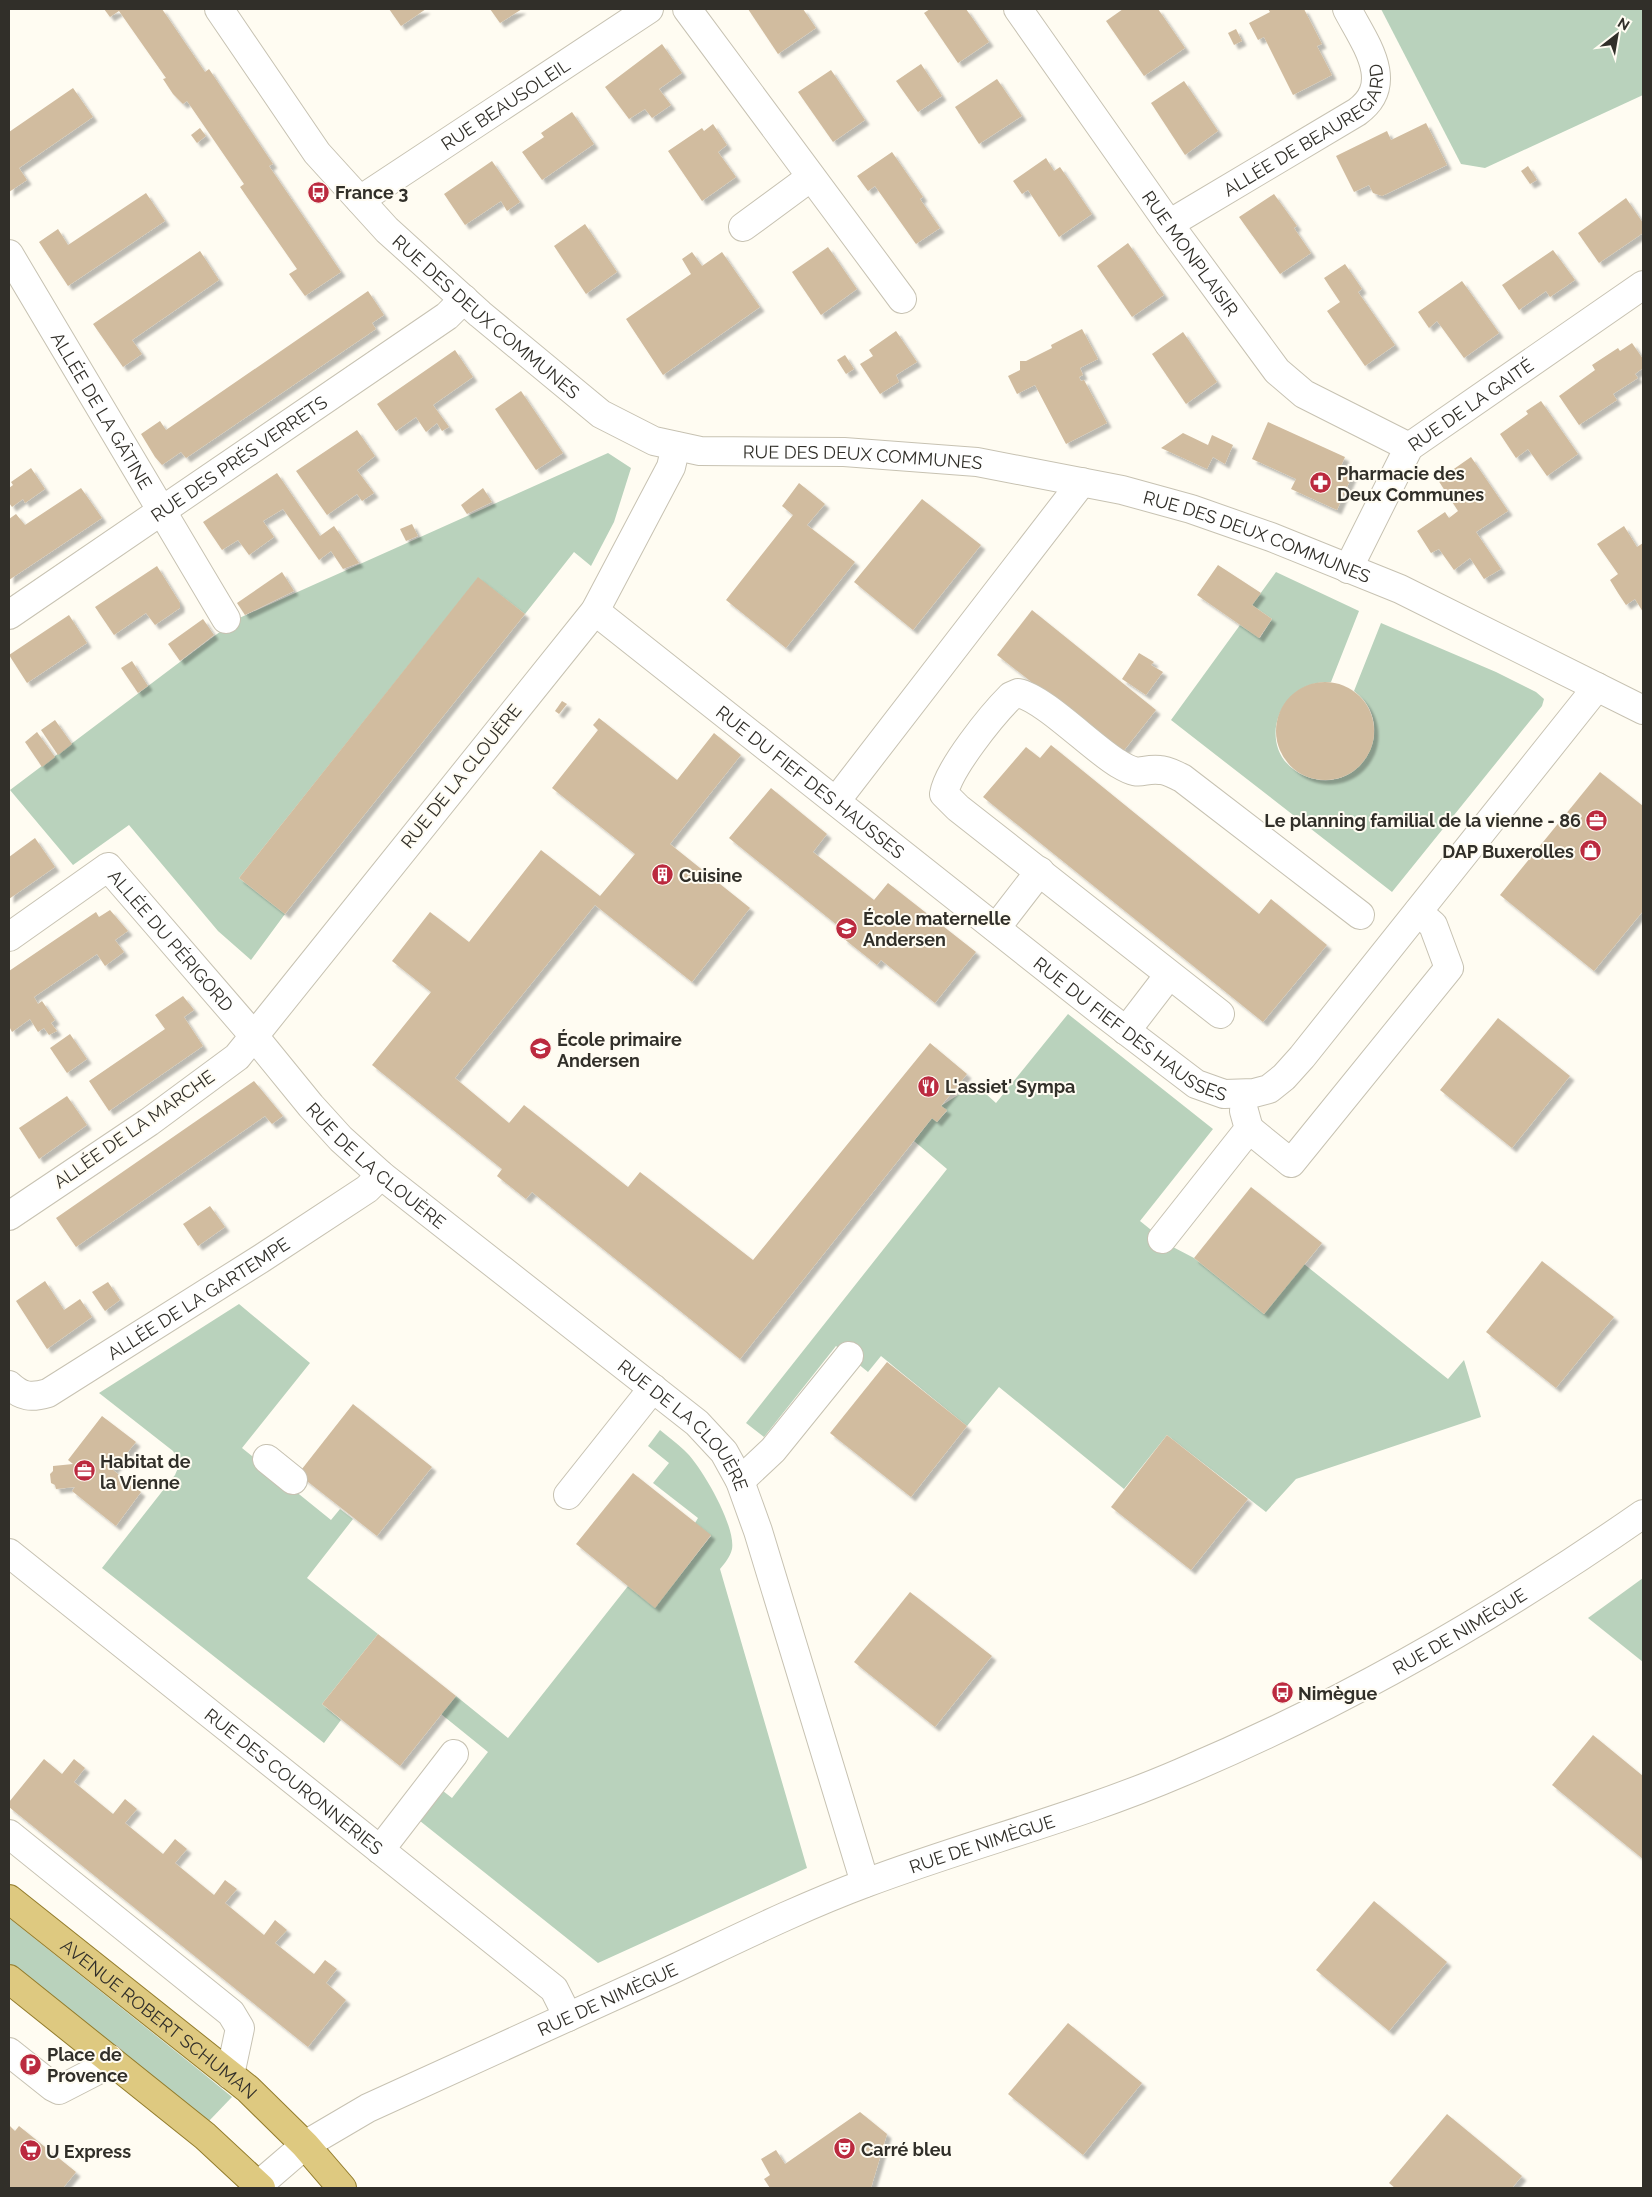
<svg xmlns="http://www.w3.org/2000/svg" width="1652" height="2197" font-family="Raleway,sans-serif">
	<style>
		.green { fill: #b9d2bc }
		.building { fill: #d1bc9f; filter: url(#shadow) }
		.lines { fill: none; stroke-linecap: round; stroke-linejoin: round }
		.minor-casing { stroke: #c7c2b2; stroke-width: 30 }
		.major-casing { stroke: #937c2b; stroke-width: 30 }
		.minor { stroke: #fff; stroke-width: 28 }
		.major { stroke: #dec980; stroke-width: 28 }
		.labels { text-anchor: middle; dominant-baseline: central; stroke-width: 4; stroke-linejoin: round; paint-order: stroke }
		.street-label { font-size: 18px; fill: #312f29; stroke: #fffcf2 }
		.poi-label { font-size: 18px; font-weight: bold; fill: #312f29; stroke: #fffcf2; text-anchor: start }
	</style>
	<defs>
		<filter id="shadow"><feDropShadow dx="4.5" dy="4.5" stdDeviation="1" flood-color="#0004"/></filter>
	</defs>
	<rect width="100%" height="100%" fill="#fffcf2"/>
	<!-- green -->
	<g class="green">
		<polygon points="1381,9 1643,9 1643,95 1485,168 1461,164"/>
		<polygon points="608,453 631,468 614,522 591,566 574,552 525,614 478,578 239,878 285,914 251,960 218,931 129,825 73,865 10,790 237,619"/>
		<path d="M1276 572 1359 611 1331 682C1275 679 1253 754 1305 776 1359 799 1401 726 1354 691L1381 623 1496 672 1536 692 1544 699 1542 706 1392 892 1171 720 1240 625 1260 638 1272 619 1252 605Z"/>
		<polygon points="1068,1014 1213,1129 1140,1221 1171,1246 1194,1258 1264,1314 1304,1264 1448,1379 1464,1360 1481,1417 1296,1479 1266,1512 1167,1435 1124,1489 999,1387 967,1426 881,1356 868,1372 836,1346 764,1437 746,1423 947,1169 914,1141 932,1118 937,1122 947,1111 941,1106 975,1084 996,1103"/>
		<polygon points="239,1304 310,1363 242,1448 331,1520 340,1509 353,1519 307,1578 378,1634 322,1704 341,1720 324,1743 102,1568 175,1475 180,1463 173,1451 99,1393"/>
		<path d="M660 1430C668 1437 677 1443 684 1450 701 1465 736 1526 732 1549 730 1557 725 1563 720 1569L807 1868 598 1963 420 1821 443 1791 452 1798 488 1752 441 1714 456 1696 508 1738 628 1586 655 1607 711 1536 695 1523 698 1518 653 1483 669 1463 648 1446Z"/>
		<polygon points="1643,1578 1643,1662 1588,1618"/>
		<polygon points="9,1918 204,2074 232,2097 208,2122 9,1963"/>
	</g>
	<!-- building -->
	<g class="building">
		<polygon points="104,9 162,9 205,72 209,69 273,164 269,166 341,272 305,296 289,274 297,269 240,187 244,184 187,101 183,104 173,94 163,79 166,78 119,11 110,17"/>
		<polygon points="389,9 426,9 401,26"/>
		<polygon points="490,9 522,9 500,23"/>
		<polygon points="748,9 803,9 816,28 778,54"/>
		<polygon points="930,9 966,9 989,42 958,63 924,13"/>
		<polygon points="1123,9 1158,9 1185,48 1144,76 1106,21"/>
		<polygon points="1268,9 1304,9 1322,44 1317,46 1332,75 1293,95 1264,37 1258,40 1249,23 1270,12"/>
		<polygon points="1236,29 1242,41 1234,45 1228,33"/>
		<polygon points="662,44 682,73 659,89 671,105 652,118 645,109 629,119 605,87"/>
		<polygon points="921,64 942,96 918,112 896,81"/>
		<polygon points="831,70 865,120 833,142 798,92"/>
		<polygon points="997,79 1022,116 979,144 955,107"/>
		<polygon points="1184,81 1218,131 1185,155 1151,103"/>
		<polygon points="73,88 93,117 19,168 27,180 9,192 9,132"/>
		<polygon points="572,112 594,144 542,180 522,152 544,137 541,133"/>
		<polygon points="1426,123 1447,165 1382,196 1373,193 1369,185 1354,192 1336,156 1387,131 1391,140"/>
		<polygon points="713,124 727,145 718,152 736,177 702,201 668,151 702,128 704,131"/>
		<polygon points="200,128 206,136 197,143 191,135"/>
		<polygon points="892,152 923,197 920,199 940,228 916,244 875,186 868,191 857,176"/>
		<polygon points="1046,158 1054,171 1060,167 1092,214 1059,237 1028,190 1022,194 1013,181"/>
		<polygon points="492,161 520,202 507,211 501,201 465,225 444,194"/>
		<polygon points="1528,166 1537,180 1530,184 1521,171"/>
		<polygon points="146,193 165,221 68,286 39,242 58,229 68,245"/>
		<polygon points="1274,194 1297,226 1294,228 1311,253 1280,274 1239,217"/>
		<polygon points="1626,198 1643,223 1643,233 1599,263 1578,233"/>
		<polygon points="585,224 617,272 586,294 554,246"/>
		<polygon points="1128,243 1164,295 1132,317 1097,266"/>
		<polygon points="828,247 857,289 821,315 792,272"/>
		<polygon points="1553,250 1575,280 1550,297 1546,291 1519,310 1502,285"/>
		<polygon points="200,251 219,280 132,340 142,354 123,367 93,324"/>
		<polygon points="692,252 702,266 722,252 760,307 663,375 626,319 691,274 682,259"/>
		<polygon points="1345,264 1362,289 1358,292 1395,345 1365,366 1327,311 1340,302 1324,278"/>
		<polygon points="1462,281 1499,333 1464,358 1437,321 1429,328 1418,312"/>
		<polygon points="368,291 384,315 372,323 376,329 186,458 181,452 162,465 155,457 141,434 160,421 166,430"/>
		<polygon points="1082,329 1098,359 1080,368 1083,375 1079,377 1081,381 1084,380 1107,423 1066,444 1035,385 1017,394 1008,376 1020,370 1020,361 1026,361 1052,348 1051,345"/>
		<polygon points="896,331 917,362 896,375 899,382 880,394 860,364 873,356 869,350"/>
		<polygon points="1183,332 1217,382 1186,404 1152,354"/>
		<polygon points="1632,343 1643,359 1643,368 1635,374 1638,378 1613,394 1617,400 1579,425 1559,396 1595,370 1592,365 1618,348 1620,351"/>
		<polygon points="455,350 473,377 433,405 449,427 442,431 437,423 426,432 416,417 396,431 377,404"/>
		<polygon points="845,355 854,369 846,374 837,360"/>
		<polygon points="521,391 563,453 536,470 495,409"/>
		<polygon points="1541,401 1578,454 1547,476 1528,449 1516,458 1500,434 1528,414 1526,411"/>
		<polygon points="1268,422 1345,457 1339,470 1352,476 1337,510 1291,489 1296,479 1252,459"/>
		<polygon points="357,430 375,456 357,470 374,493 362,501 357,494 327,515 296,471"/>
		<polygon points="1183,433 1208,445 1212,435 1233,445 1225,464 1213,457 1207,469 1161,448"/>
		<polygon points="1471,457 1508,511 1476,532 1501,569 1484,579 1470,558 1454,570 1439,549 1431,553 1417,531 1445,512 1449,518 1458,511 1438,480"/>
		<polygon points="31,468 45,489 25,503 23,499 12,507 9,503 9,488 13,485 11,482"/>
		<polygon points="277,473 320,536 334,526 359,563 343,569 331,551 319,560 283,509 263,521 274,537 249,555 238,540 222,550 203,522"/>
		<polygon points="799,483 825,504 807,525 855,562 786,648 726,600 793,515 782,506"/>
		<polygon points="81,488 102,518 9,580 9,519 16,514 25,525"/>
		<polygon points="483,488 492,502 467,514 461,505"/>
		<polygon points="922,499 981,545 913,630 854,582"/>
		<polygon points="412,524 418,536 406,541 400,529"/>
		<polygon points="1624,526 1637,547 1643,543 1643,612 1635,599 1626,605 1618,593 1610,580 1618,574 1597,544"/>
		<polygon points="1218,565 1261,593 1252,605 1272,619 1259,638 1197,595"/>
		<polygon points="157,566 180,603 180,608 155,625 146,613 114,635 95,607"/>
		<polygon points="282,572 294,591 245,615 237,603"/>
		<polygon points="478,577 525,614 285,914 239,878"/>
		<polygon points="1032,610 1156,710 1122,753 997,655"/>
		<polygon points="69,615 87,643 27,683 9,655"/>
		<polygon points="203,619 214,635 180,661 168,644"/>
		<polygon points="1139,653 1154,662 1151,665 1163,672 1146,695 1122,679"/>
		<polygon points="132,661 148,686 138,693 121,668"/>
		<circle cx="1325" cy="731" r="49"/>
		<polygon points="562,701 567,704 559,714 555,711"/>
		<polygon points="599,718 677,780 714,733 741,755 670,844 750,908 692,982 595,905 455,1078 509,1123 524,1105 628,1187 640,1172 753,1260 930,1043 967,1074 941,1106 947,1110 937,1122 932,1118 740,1359 532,1192 526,1199 497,1176 502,1169 372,1065 431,992 392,961 430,912 469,942 541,850 600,896 635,854 552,788 598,730 593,725"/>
		<polygon points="55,720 72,744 58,755 41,730"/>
		<polygon points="37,732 55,757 42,767 25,742"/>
		<polygon points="1051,745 1259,914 1271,899 1327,945 1263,1022 983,797 1026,747 1040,758"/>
		<polygon points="1600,772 1643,806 1643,911 1594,971 1500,895"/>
		<polygon points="771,788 827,834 813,852 874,900 888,883 976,952 935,1003 881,960 877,965 843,938 847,933 729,838"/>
		<polygon points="35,838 55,867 9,899 9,857"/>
		<polygon points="110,910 128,931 115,940 124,952 105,966 97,954 34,997 38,1004 42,1001 55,1020 51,1023 57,1031 49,1035 44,1028 38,1032 30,1019 12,1032 9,1026 9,971 96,912 99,917"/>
		<polygon points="183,996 194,1010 184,1017 203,1046 109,1111 89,1081 165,1029 155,1015"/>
		<polygon points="1498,1018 1570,1076 1512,1148 1440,1090"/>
		<polygon points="70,1034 87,1059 67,1073 50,1048"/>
		<polygon points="254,1081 283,1116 272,1124 265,1116 76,1247 56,1218"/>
		<polygon points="67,1096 87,1125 39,1159 19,1128"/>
		<polygon points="1251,1187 1322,1243 1264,1314 1194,1258"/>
		<polygon points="210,1206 225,1227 198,1246 183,1224"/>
		<polygon points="1542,1261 1614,1317 1556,1388 1486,1332"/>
		<polygon points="45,1281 64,1310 80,1299 92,1317 47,1349 16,1301"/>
		<polygon points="108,1282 120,1300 105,1311 92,1292"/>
		<polygon points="887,1362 967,1426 911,1497 830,1433"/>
		<polygon points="353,1404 432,1467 377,1536 298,1474"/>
		<polygon points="102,1416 136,1442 113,1470 141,1492 116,1526 72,1491 75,1487 56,1489 55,1485 51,1483 50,1474 53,1471 53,1466 73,1464 68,1460"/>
		<polygon points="1167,1435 1248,1499 1191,1570 1111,1507"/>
		<polygon points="633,1473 711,1535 655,1608 576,1544"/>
		<polygon points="910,1592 992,1656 935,1727 854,1662"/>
		<polygon points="378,1634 456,1696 400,1766 322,1704"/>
		<polygon points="1593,1735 1643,1776 1643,1859 1552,1785"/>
		<polygon points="44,1759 62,1774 74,1759 85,1768 74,1782 113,1814 125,1799 137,1809 125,1823 163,1854 175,1839 187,1849 175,1863 214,1895 225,1880 237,1889 225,1903 264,1935 275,1920 287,1930 275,1943 314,1974 325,1960 337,1969 326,1983 346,2000 308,2047 9,1807 9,1802"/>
		<polygon points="1374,1901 1447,1962 1389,2031 1316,1970"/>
		<polygon points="1068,2023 1142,2083 1083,2155 1008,2094"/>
		<polygon points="860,2112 887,2134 871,2188 770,2188 764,2179 770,2175 761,2159 776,2150 785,2164"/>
		<polygon points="1447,2114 1522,2176 1512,2188 1395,2188 1389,2183"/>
		<polygon points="9,2125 15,2131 19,2126 76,2172 63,2188 9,2188"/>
	</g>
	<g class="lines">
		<defs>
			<g id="minor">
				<path id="s1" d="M219 9 317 153 387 230 480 314 601 414 654 441 700 451 844 452 977 462 1122 490 1191 509 1271 537 1400 589 1643 710"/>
				<polyline points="687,9 902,299"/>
				<path id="s2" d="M1018 9 1169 224 1277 371 1304 394 1409 447"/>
				<path id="s3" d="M360 200 649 9"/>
				<path id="s4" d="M1169 224 1357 112C1397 83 1364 42 1347 9"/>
				<polyline points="743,227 811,177"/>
				<path id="s5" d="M9 254 226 619"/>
				<path id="s6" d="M676 446 671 467 595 611 254 1036 311 1106 341 1139 381 1175 697 1423 724 1452 740 1481 758 1531 865 1883"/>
				<path id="s7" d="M1348 569 1409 447 1643 285"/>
				<path id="s8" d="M595 611 1099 1010 1196 1084 1224 1094 1254 1093 1269 1089 1284 1077 1302 1057 1597 687"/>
				<path id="s9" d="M9 615 447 316 464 299"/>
				<polyline points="836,801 1082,482"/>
				<polyline points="996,928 1040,871"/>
				<path id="s10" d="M9 937 108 867 254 1036 237 1057 149 1122 9 1216"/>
				<path d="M1220 1014 958 808 944 794C948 769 992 715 1011 696L1018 693C1044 698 1093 749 1119 764 1142 778 1140 768 1160 770 1167 770 1175 775 1182 778L1360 915"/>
				<polyline points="1126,1031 1169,975"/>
				<polyline points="1249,1129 1291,1163 1449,968 1433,925 1418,912"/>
				<polyline points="1162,1239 1249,1129 1244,1111"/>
				<path id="s11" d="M9 1385C22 1397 31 1398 48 1393L262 1258 367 1189 381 1175"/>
				<polyline points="267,1459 293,1480"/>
				<polyline points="740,1481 773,1450 849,1356"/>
				<polyline points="568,1495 653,1388"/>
				<path id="s12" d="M9 1553 554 1989 568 2017"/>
				<polyline points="9,1834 231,2013 240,2028 230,2075"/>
				<polyline points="380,1850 454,1754"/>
				<polyline points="9,2052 53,2087 59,2090 94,2072 110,2059"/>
				<path id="s13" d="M255 2188 305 2145 368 2108C469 2062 570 2016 671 1970 735 1940 799 1908 866 1883 969 1844 1078 1817 1180 1773 1344 1704 1498 1615 1643 1514"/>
			</g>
			<g id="major">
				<path id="s14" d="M9 1899 248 2089 305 2145 342 2188"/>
				<polyline points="9,1979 205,2136 261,2188"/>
			</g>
		</defs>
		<!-- minor casing -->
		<use href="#minor" class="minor-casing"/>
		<!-- major casing -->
		<use href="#major" class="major-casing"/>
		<!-- minor -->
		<use href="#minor" class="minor"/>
		<!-- major -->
		<use href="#major" class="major"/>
	</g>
	<!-- icons -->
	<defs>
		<symbol id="bus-disc" viewBox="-11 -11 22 22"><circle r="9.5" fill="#bb2a3f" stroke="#fffcf2"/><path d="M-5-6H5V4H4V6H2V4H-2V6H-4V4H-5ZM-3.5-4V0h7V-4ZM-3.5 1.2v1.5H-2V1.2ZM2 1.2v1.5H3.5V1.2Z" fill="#fff"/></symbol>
		<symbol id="pharmacy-disc" viewBox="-11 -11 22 22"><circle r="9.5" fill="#bb2a3f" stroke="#fffcf2"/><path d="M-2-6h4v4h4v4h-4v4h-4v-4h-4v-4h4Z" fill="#fff"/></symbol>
		<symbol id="office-disc" viewBox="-11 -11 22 22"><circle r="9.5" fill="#bb2a3f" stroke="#fffcf2"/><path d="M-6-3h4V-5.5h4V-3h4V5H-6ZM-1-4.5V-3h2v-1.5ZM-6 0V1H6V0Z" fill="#fff"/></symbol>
		<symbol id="shop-disc" viewBox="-11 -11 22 22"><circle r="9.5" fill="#bb2a3f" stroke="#fffcf2"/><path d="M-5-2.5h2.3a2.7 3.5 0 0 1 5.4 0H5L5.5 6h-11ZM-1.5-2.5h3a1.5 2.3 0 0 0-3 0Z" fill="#fff"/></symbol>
		<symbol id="building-disc" viewBox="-11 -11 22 22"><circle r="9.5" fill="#bb2a3f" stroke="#fffcf2"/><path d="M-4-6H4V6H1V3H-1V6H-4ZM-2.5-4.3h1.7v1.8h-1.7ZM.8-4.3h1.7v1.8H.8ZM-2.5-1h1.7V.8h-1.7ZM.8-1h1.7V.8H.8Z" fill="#fff"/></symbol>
		<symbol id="school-disc" viewBox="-11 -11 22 22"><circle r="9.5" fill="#bb2a3f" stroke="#fffcf2"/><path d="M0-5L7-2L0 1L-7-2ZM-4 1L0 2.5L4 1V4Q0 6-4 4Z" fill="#fff"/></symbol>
		<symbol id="restaurant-disc" viewBox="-11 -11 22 22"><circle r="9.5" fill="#bb2a3f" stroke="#fffcf2"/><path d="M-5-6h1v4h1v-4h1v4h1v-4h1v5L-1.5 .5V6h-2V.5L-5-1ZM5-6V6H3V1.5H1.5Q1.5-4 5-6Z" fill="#fff"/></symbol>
		<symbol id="parking-disc" viewBox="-11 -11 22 22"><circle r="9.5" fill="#bb2a3f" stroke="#fffcf2"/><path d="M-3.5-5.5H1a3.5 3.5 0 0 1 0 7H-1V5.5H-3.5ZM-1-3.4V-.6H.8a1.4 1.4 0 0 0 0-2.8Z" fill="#fff"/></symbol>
		<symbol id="theatre-disc" viewBox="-11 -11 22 22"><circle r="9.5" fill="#bb2a3f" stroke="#fffcf2"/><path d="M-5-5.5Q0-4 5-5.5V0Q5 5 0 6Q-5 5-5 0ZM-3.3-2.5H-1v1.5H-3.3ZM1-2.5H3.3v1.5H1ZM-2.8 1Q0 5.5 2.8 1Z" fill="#fff"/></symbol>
		<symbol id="supermarket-disc" viewBox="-11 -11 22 22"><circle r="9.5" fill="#bb2a3f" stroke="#fffcf2"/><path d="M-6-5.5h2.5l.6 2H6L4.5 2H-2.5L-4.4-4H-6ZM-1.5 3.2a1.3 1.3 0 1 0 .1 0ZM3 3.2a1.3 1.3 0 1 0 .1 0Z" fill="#fff"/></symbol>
	</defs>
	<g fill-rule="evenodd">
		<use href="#bus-disc" x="306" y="180" width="25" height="25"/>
		<use href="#pharmacy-disc" x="1308" y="470" width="25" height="25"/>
		<use href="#office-disc" x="1584" y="808" width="25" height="25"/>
		<use href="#shop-disc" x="1578" y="838" width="25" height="25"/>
		<use href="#building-disc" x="650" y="862" width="25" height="25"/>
		<use href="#school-disc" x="834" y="916" width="25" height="25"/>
		<use href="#school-disc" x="528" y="1036" width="25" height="25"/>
		<use href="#restaurant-disc" x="916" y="1074" width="25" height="25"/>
		<use href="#office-disc" x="72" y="1458" width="25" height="25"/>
		<use href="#bus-disc" x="1270" y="1680" width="25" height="25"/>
		<use href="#parking-disc" x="18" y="2052" width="25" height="25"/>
		<use href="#theatre-disc" x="832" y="2136" width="25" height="25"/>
		<use href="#supermarket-disc" x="18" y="2138" width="25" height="25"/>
	</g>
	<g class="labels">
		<!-- street labels -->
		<g class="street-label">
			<text stroke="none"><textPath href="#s3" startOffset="174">RUE BEAUSOLEIL</textPath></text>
			<text stroke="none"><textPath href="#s4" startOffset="169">ALLÉE DE BEAUREGARD</textPath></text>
			<text stroke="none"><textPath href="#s2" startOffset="299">RUE MONPLAISIR</textPath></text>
			<text stroke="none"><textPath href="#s1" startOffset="410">RUE DES DEUX COMMUNES</textPath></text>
			<text stroke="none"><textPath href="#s7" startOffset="211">RUE DE LA GAITÉ</textPath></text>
			<text stroke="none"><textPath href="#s5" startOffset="182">ALLÉE DE LA GÂTINE</textPath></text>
			<text stroke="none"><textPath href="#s1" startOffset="830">RUE DES DEUX COMMUNES</textPath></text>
			<text stroke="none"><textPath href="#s9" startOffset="278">RUE DES PRÉS VERRETS</textPath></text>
			<text stroke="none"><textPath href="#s1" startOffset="1235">RUE DES DEUX COMMUNES</textPath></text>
			<text transform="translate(461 776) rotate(-51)">RUE DE LA CLOUÈRE</text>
			<text stroke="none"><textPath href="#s8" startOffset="275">RUE DU FIEF DES HAUSSES</textPath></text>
			<text stroke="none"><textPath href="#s10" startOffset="218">ALLÉE DU PÉRIGORD</textPath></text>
			<text stroke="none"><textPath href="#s8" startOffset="680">RUE DU FIEF DES HAUSSES</textPath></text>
			<text transform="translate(134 1129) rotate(-35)">ALLÉE DE LA MARCHE</text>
			<text stroke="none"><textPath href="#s6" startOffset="908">RUE DE LA CLOUÈRE</textPath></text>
			<text stroke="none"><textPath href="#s11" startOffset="220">ALLÉE DE LA GARTEMPE</textPath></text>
			<text stroke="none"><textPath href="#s6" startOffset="1312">RUE DE LA CLOUÈRE</textPath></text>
			<text stroke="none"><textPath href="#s13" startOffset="1332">RUE DE NIMÈGUE</textPath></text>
			<text stroke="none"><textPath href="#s12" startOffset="365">RUE DES COURONNERIES</textPath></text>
			<text stroke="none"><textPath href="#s13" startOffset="808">RUE DE NIMÈGUE</textPath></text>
			<text stroke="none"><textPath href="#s13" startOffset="402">RUE DE NIMÈGUE</textPath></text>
			<text stroke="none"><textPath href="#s14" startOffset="192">AVENUE ROBERT SCHUMAN</textPath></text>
		</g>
		<!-- poi labels -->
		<g class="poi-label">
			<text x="335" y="192">France 3</text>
			<text x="1337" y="473">Pharmacie des<tspan x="1337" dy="21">Deux Communes</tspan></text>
			<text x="1581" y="820" text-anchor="end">Le planning familial de la vienne - 86</text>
			<text x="1574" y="851" text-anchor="end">DAP Buxerolles</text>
			<text x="679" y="875">Cuisine</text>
			<text x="863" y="918">École maternelle<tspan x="863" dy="21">Andersen</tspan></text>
			<text x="557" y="1039">École primaire<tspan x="557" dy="21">Andersen</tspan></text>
			<text x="945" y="1086">L'assiet' Sympa</text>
			<text x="100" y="1461">Habitat de<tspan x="100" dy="21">la Vienne</tspan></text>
			<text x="1298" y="1693">Nimègue</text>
			<text x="47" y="2054">Place de<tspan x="47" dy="21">Provence</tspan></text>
			<text x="861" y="2149">Carré bleu</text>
			<text x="46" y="2151">U Express</text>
		</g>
	</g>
	<!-- border -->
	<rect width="1652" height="2197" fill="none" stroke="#312f29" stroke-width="20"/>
	<!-- north arrow -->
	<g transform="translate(1617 35) rotate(31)" stroke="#fffcf2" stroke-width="4" paint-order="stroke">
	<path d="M0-4L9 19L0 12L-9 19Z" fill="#312f29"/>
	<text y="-8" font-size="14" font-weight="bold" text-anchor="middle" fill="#312f29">N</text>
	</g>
</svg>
